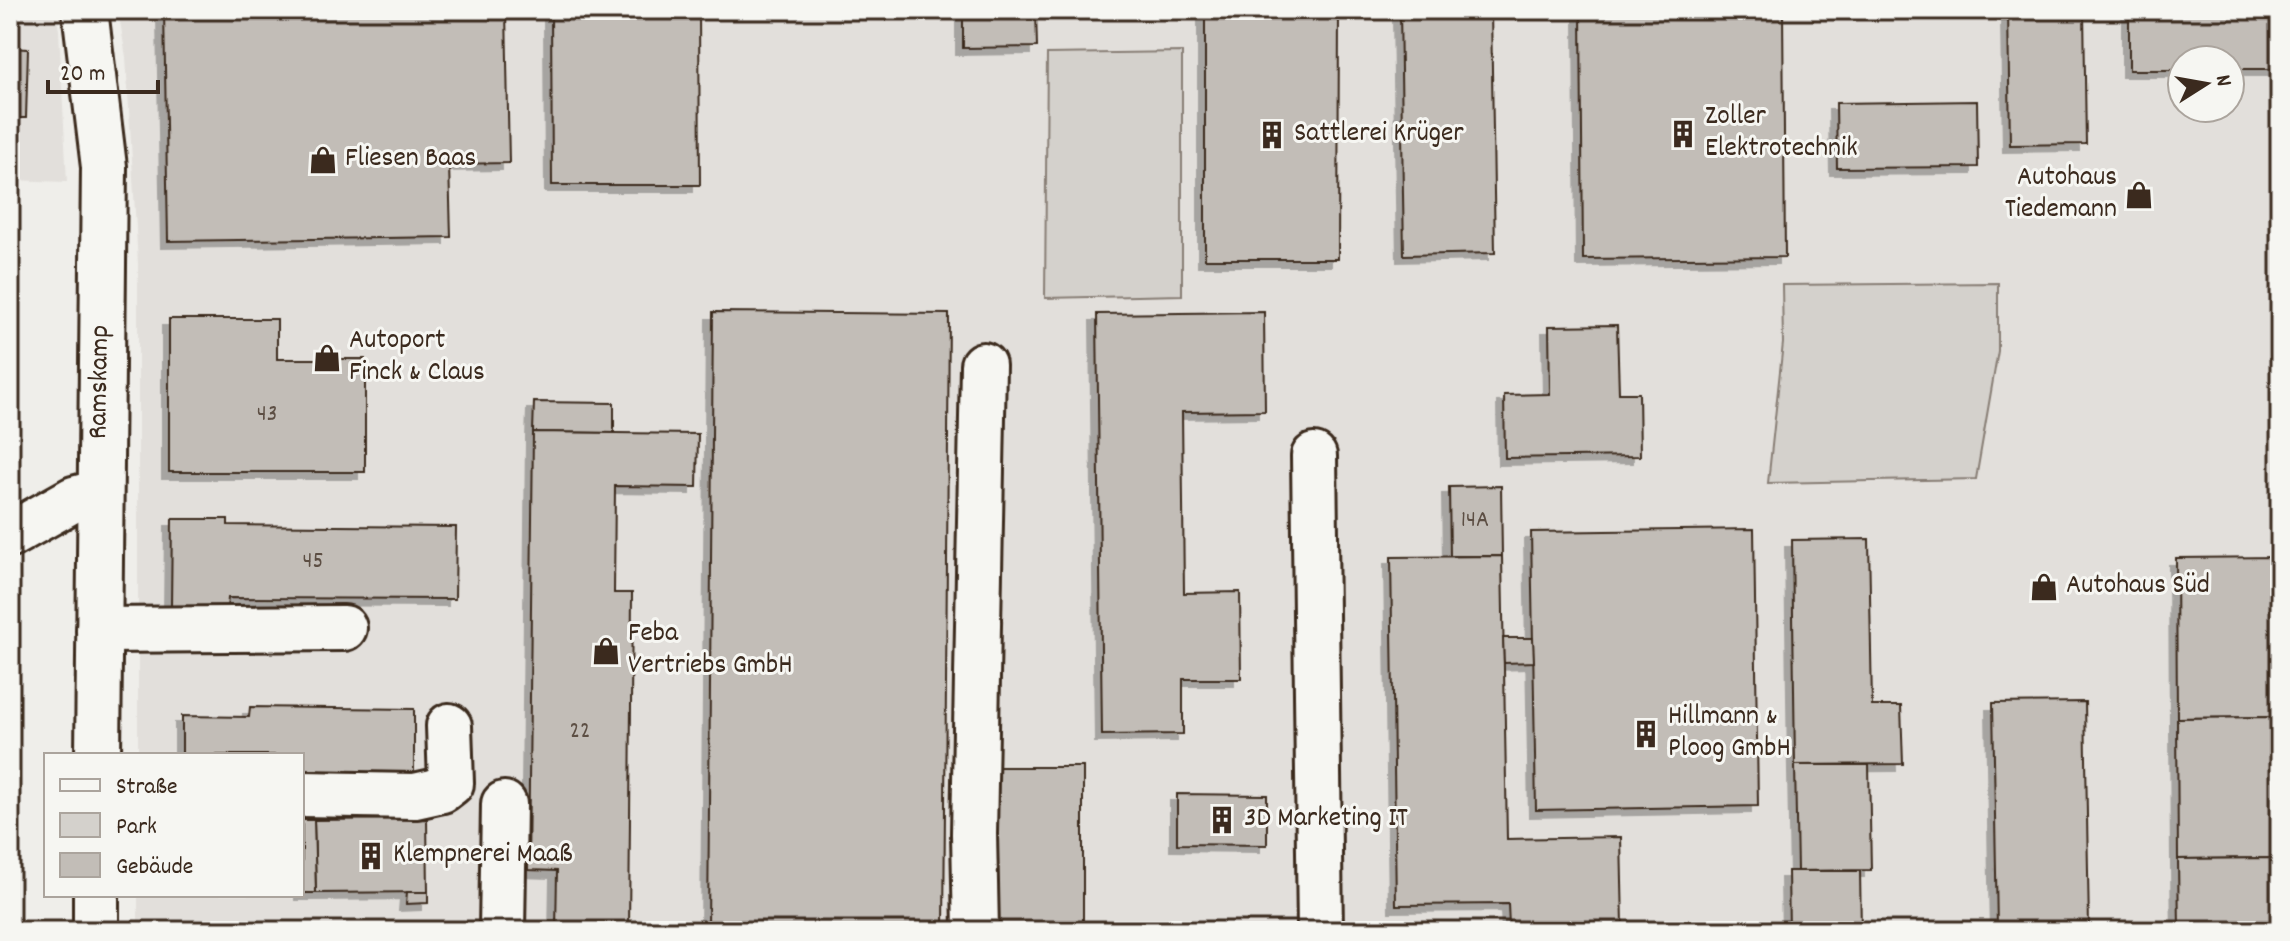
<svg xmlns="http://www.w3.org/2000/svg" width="2290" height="941" font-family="Dekko,sans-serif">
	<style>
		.built { fill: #e2dfdb; fill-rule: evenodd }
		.green { fill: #d4d1cc; stroke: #887e75; stroke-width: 2 }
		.building { fill: #c2bdb7; stroke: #3b2a1e; stroke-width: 2; filter: url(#shadow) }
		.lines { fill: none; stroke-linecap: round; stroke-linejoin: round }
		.minor-casing { stroke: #3b2a1e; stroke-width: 50 }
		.minor { stroke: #f6f6f2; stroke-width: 44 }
		.labels { text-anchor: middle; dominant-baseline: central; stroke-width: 6; stroke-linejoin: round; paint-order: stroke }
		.number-label { font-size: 24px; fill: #5d4f44 }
		.poi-label { font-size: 28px; fill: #3b2a1e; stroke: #f6f6f2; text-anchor: start }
		.street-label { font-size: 28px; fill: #3b2a1e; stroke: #f6f6f2 }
	</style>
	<defs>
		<filter id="shadow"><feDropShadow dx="-7" dy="7" stdDeviation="0" flood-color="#0004"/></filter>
	</defs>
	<rect width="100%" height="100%" fill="#efeeea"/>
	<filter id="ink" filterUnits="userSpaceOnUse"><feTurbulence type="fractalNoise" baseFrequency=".0125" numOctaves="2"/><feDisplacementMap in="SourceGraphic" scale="16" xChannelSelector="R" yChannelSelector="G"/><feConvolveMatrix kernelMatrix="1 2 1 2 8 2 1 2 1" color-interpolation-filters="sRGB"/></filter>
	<g filter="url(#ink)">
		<!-- built -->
		<g class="built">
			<polygon points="10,10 55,10 59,30 67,182 10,180"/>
			<path d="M118 10H2280V931H138V895H302V755H138V264L126 57ZM2182 60H2230V108H2182ZM1782 285 1976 479 1769 482 1783 343Z"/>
		</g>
		<!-- green -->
		<g class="green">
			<polygon points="1182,52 1182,295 1045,298 1047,54"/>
			<polygon points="1998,283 1998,351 1976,479 1768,483 1783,343 1782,285"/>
		</g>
		<!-- building -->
		<g class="building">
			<polygon points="164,10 506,10 509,163 449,164 451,237 168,241"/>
			<polygon points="551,10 699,10 700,185 552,185"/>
			<polygon points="963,10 1036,10 1037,47 963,48"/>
			<polygon points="1205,10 1339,10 1338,259 1205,259"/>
			<polygon points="1400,10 1491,10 1495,253 1404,255"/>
			<polygon points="1581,10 1783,10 1785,257 1583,259"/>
			<polygon points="2008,10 2084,10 2086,144 2010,145"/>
			<polygon points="2129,10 2280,10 2280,69 2230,69 2230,60 2182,60 2182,70 2129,70"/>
			<polygon points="10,48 28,49 26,118 10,118"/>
			<polygon points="1977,101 1978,167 1837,168 1836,103"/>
			<polygon points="713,312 949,314 944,931 708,931"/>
			<polygon points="1264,312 1265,411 1182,412 1184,593 1240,592 1241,679 1183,679 1183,734 1102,735 1097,314"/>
			<polygon points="169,319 277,319 277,359 365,359 365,472 169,472"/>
			<polygon points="1617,325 1619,393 1639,393 1640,456 1505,458 1504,395 1550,394 1549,326"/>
			<polygon points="534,402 614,403 614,433 533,432"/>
			<polygon points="533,432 698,434 697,487 615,486 614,593 632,593 629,931 556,931 557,871 528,870"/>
			<polygon points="1501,486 1502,556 1450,556 1449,487"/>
			<polygon points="172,519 228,519 228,525 456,527 455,599 228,598 227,608 171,607"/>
			<polygon points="1754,529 1758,806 1536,810 1531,532"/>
			<polygon points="1869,539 1872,706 1901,706 1903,764 1795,765 1792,540"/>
			<polygon points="1502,556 1507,839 1621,837 1623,925 1509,926 1508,904 1396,905 1391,557"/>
			<polygon points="2280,557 2280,717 2177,718 2176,558"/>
			<polygon points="1503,638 1533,638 1534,662 1504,663"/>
			<polygon points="2085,702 2089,928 1997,929 1993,703"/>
			<polygon points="250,707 414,709 414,783 302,782 302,755 182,755 182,716 249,717"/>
			<polygon points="2280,717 2280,858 2178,859 2177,718"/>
			<polygon points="1795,765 1869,765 1871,870 1797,871"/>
			<rect x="997" y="767" width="86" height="164"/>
			<polygon points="1177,794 1267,795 1267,845 1177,844"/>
			<polygon points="427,819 428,892 316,893 314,820"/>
			<polygon points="302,820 314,820 316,893 302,893"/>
			<polygon points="2280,858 2280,931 2179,931 2178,859"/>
			<polygon points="1788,871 1860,871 1861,931 1789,931"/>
			<polygon points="407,892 428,892 428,903 406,904"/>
			<polygon points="2102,927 2102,931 1969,931 1969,929"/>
		</g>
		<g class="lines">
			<defs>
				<g id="minor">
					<polyline points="85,10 104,167 98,755"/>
					<polyline points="1314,456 1320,931"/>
					<polyline points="10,535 74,499 100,492"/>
					<polyline points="99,630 344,628"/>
					<polyline points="302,794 415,796 442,790 451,783 449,726"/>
					<polyline points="96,931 96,895"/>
					<polyline points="502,931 504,804"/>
					<polyline points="976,931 974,834 983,365"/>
				</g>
			</defs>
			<!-- minor casing -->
			<use href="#minor" class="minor-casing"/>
			<!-- minor -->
			<use href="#minor" class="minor"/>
		</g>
	</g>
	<!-- icons -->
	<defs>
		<symbol id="building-bare" viewBox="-9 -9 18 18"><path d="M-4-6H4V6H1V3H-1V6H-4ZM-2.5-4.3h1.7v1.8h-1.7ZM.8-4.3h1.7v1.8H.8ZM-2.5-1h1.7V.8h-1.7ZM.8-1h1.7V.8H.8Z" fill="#3b2a1e" stroke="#f6f6f2" stroke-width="2.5" paint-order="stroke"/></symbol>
		<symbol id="shop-bare" viewBox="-9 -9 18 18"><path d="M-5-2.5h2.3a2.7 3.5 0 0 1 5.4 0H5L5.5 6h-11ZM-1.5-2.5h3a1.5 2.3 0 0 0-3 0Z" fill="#3b2a1e" stroke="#f6f6f2" stroke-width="2.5" paint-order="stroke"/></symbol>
	</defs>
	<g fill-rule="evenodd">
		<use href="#building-bare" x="1663" y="114" width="40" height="40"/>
		<use href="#building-bare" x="1252" y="115" width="40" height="40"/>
		<use href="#shop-bare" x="303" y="140" width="40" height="40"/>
		<use href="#shop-bare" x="2119" y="175" width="40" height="40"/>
		<use href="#shop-bare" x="307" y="338" width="40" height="40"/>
		<use href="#shop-bare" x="2024" y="567" width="40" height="40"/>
		<use href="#shop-bare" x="586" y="631" width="40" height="40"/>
		<use href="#building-bare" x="1626" y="714" width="40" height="40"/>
		<use href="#building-bare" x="1202" y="800" width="40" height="40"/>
		<use href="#building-bare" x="351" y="836" width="40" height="40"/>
	</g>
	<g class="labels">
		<!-- number labels -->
		<g class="number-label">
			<text x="267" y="415">43</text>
			<text x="1475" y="521">14A</text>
			<text x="313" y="562">45</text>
			<text x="580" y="732">22</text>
		</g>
		<!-- poi labels -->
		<g class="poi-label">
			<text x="1705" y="118">Zoller<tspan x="1705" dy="32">Elektrotechnik</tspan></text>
			<text x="1294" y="135">Sattlerei Krüger</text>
			<text x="345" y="160">Fliesen Baas</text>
			<text x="2117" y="179" text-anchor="end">Autohaus<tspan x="2117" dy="32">Tiedemann</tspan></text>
			<text x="349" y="342">Autoport<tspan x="349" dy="32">Finck &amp; Claus</tspan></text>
			<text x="2066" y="587">Autohaus Süd</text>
			<text x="628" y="635">Feba<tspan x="628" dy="32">Vertriebs GmbH</tspan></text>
			<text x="1668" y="718">Hillmann &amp;<tspan x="1668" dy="32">Ploog GmbH</tspan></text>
			<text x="1244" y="820">3D Marketing IT</text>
			<text x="393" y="856">Klempnerei Maaß</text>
		</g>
		<!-- street labels -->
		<g class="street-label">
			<text transform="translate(101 382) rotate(-89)">Ramskamp</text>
		</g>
	</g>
	<!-- margin -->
	<rect width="2290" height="941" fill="none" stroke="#f6f6f2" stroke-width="40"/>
	<rect x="20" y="20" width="2250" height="901" fill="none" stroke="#3b2a1e" stroke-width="3" filter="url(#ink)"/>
	<!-- legend -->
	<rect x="44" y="753" width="260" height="144" fill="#f6f6f2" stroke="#aba49d" stroke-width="2"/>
	<rect x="60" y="779" width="40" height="12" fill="#f6f6f2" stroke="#aba49d" stroke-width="2"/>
	<text x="116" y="793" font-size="24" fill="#3b2a1e">Straße</text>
	<rect x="60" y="813" width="40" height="24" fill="#d4d1cc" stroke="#aba49d" stroke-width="2"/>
	<text x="116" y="833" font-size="24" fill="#3b2a1e">Park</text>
	<rect x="60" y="853" width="40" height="24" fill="#c2bdb7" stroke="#aba49d" stroke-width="2"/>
	<text x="116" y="873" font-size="24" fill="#3b2a1e">Gebäude</text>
	<!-- north arrow -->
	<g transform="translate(2206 84) rotate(79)"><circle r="38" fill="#f6f6f2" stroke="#aba49d" stroke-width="2"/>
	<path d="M0-6L14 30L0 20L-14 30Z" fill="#3b2a1e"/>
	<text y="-12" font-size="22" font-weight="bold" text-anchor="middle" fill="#3b2a1e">N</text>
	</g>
	<!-- scale -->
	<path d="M48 80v12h110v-12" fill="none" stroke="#3b2a1e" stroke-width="4"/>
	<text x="60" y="80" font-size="24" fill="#3b2a1e" stroke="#f6f6f2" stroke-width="6" paint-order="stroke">20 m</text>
</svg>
